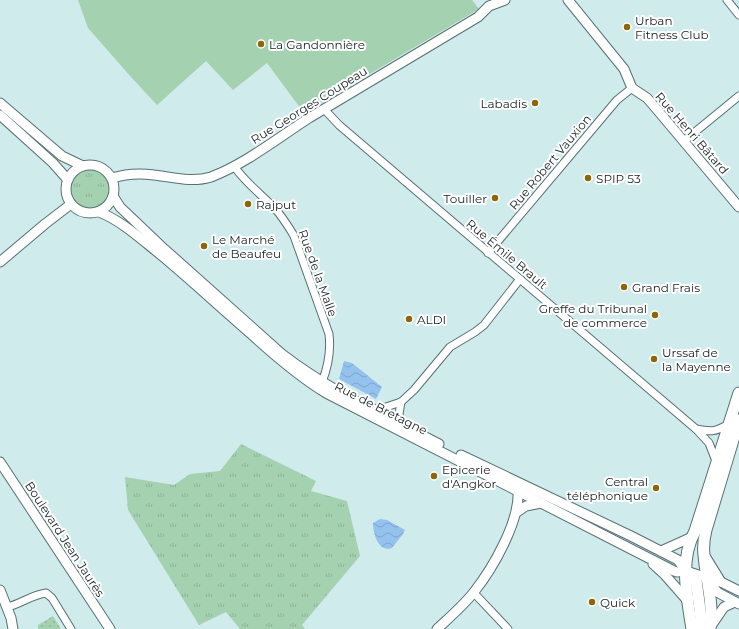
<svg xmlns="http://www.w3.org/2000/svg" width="739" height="629" font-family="Montserrat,sans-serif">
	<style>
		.grass { fill: url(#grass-tufts) }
		.park { fill: url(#park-dots) }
		.pitch { fill: #a4d1b0 }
		.water { fill: url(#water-waves) }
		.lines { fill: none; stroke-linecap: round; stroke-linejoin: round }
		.street-casing { stroke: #587072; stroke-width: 9 }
		.secondary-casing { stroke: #587072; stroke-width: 11 }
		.primary-casing { stroke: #587072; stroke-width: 13 }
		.street { stroke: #fff; stroke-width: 7 }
		.secondary { stroke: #fff; stroke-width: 9 }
		.primary { stroke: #fff; stroke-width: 11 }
		.poi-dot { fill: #8c6607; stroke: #fff; stroke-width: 1.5 }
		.labels { text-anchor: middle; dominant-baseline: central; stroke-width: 4; stroke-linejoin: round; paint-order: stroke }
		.poi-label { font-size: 12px; fill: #162021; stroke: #fff; text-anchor: start }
		.street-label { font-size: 12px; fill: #162021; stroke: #fff }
	</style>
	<defs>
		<pattern id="grass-tufts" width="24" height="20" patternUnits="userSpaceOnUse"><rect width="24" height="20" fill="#a4d1b0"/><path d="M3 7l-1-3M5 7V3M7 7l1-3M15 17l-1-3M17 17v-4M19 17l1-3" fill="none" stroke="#8cb397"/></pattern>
		<pattern id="park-dots" width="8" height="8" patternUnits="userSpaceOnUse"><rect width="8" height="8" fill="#a4d1b0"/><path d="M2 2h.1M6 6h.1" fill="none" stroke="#8cb397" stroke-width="1.8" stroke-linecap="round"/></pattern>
		<pattern id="water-waves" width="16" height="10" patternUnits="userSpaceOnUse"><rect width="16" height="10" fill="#94c2ee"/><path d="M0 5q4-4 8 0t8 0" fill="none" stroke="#7fa6cc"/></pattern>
	</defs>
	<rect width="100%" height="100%" fill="#d0ebec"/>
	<!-- grass -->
	<g class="grass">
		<circle cx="90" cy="189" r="19"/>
		<polygon points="241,444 316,481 311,491 347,501 360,556 302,625 305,629 240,629 226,612 199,625 128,510 125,477 174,485 190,474 220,471"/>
	</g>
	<!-- park -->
	<polygon class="park" points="53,616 61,629 38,629 38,625"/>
	<!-- pitch -->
	<polygon class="pitch" points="78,0 472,0 479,9 304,113 267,63 233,90 206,61 157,105 131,77 88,28"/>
	<!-- water -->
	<g class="water">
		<polygon points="344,361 352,363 382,387 376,399 339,379"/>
		<path d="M380 519 387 520 405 530 403 534 392 548C378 553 373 533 373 523Z"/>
	</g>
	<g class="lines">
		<defs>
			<g id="street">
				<polyline points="727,0 739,15"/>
				<polyline points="324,109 339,125 696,429 709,443 716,461"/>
				<polyline points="684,141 739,96"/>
				<path d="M234 166C246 184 264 196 278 212 284 220 289 227 294 236L329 334C331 351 328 367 322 382"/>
				<polyline points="488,253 617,100 632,88"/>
				<polyline points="401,402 399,414 402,425"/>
				<polyline points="371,409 386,407 401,402 414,390 450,347 475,332 484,325 520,279"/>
				<path d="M696 429C712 432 715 432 729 424"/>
				<polyline points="474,593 508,629"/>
				<path d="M7 607C21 604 31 595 46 593L52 598 71 629"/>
			</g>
			<g id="secondary">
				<polyline points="568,0 624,69 632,88 647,98 654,106 739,207"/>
				<polyline points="0,103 62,156 83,166"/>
				<polyline points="0,115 53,163 68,180"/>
				<circle cx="90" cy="189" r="24"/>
				<path d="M112 178C125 174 140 173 154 175 172 177 192 183 211 177 245 164 278 138 309 118 365 84 422 51 478 17L489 6 505 0"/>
				<path d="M113 196 120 207 161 246 282 354C330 391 385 416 439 444"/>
				<path d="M99 212C122 221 141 239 161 255 191 280 220 307 250 333 274 355 298 376 326 393L674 571 677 572 686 571 721 582 739 591"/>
				<polyline points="0,262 45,224 71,204"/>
				<polyline points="461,455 631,536 678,560 686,571"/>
				<polyline points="0,462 110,629"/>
				<polyline points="517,512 526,506 541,503"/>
				<polyline points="661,551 692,537"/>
				<polyline points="705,556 721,582"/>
				<polyline points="653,564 665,575 687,600 689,598"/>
				<polyline points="709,580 717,592 739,604"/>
				<polyline points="0,590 11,618 13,629"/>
				<polyline points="711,626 724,607 735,602"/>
				<path d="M437 629C450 617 464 605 474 592 493 568 520 521 518 491"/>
			</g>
			<g id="primary">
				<polyline points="686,571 696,580 700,610 702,629"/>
				<path d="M692 629C687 597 679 560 695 531L739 393"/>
				<path d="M710 629C714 604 706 580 704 555 703 547 704 538 706 530L739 420"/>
			</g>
		</defs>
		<!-- street casing -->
		<use href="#street" class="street-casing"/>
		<!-- secondary casing -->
		<use href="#secondary" class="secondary-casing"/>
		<!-- primary casing -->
		<use href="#primary" class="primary-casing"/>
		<!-- street -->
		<use href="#street" class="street"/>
		<!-- secondary -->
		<use href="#secondary" class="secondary"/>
		<!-- primary -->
		<use href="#primary" class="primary"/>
	</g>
	<!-- markers -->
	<g class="poi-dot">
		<circle cx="627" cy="27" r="4"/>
		<circle cx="261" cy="44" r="4"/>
		<circle cx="535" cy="103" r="4"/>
		<circle cx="588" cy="178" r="4"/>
		<circle cx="495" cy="198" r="4"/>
		<circle cx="248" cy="204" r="4"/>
		<circle cx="204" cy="246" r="4"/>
		<circle cx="624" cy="287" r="4"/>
		<circle cx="655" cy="315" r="4"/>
		<circle cx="409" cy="319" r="4"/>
		<circle cx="654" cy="359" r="4"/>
		<circle cx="434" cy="476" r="4"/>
		<circle cx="656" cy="488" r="4"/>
		<circle cx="592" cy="602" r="4"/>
	</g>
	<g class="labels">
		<!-- poi labels -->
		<g class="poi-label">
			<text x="635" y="20">Urban<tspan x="635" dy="14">Fitness Club</tspan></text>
			<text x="269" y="44">La Gandonnière</text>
			<text x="527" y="103" text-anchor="end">Labadis</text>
			<text x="596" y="178">SPIP 53</text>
			<text x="487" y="198" text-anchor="end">Touiller</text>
			<text x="256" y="204">Rajput</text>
			<text x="212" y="239">Le Marché<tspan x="212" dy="14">de Beaufeu</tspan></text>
			<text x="632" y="287">Grand Frais</text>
			<text x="647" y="308" text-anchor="end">Greffe du Tribunal<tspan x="647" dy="14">de commerce</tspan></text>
			<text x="417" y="319">ALDI</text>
			<text x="662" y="352">Urssaf de<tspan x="662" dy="14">la Mayenne</tspan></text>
			<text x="442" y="469">Epicerie<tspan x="442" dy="14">d'Angkor</tspan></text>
			<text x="648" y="481" text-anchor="end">Central<tspan x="648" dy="14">téléphonique</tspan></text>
			<text x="600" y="602">Quick</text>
		</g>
		<!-- street labels -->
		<g class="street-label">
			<text transform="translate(309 105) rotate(-32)">Rue Georges Coupeau</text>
			<text transform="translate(692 133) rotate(49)">Rue Henri Bâtard</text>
			<text transform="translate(550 162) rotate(-50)">Rue Robert Vauxion</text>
			<text transform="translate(507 254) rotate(40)">Rue Émile Brault</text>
			<text transform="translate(318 273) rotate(70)">Rue de la Malle</text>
			<text transform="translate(381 408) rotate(27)">Rue de Bretagne</text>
			<text transform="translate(65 539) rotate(57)">Boulevard Jean Jaurès</text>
		</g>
	</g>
</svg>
